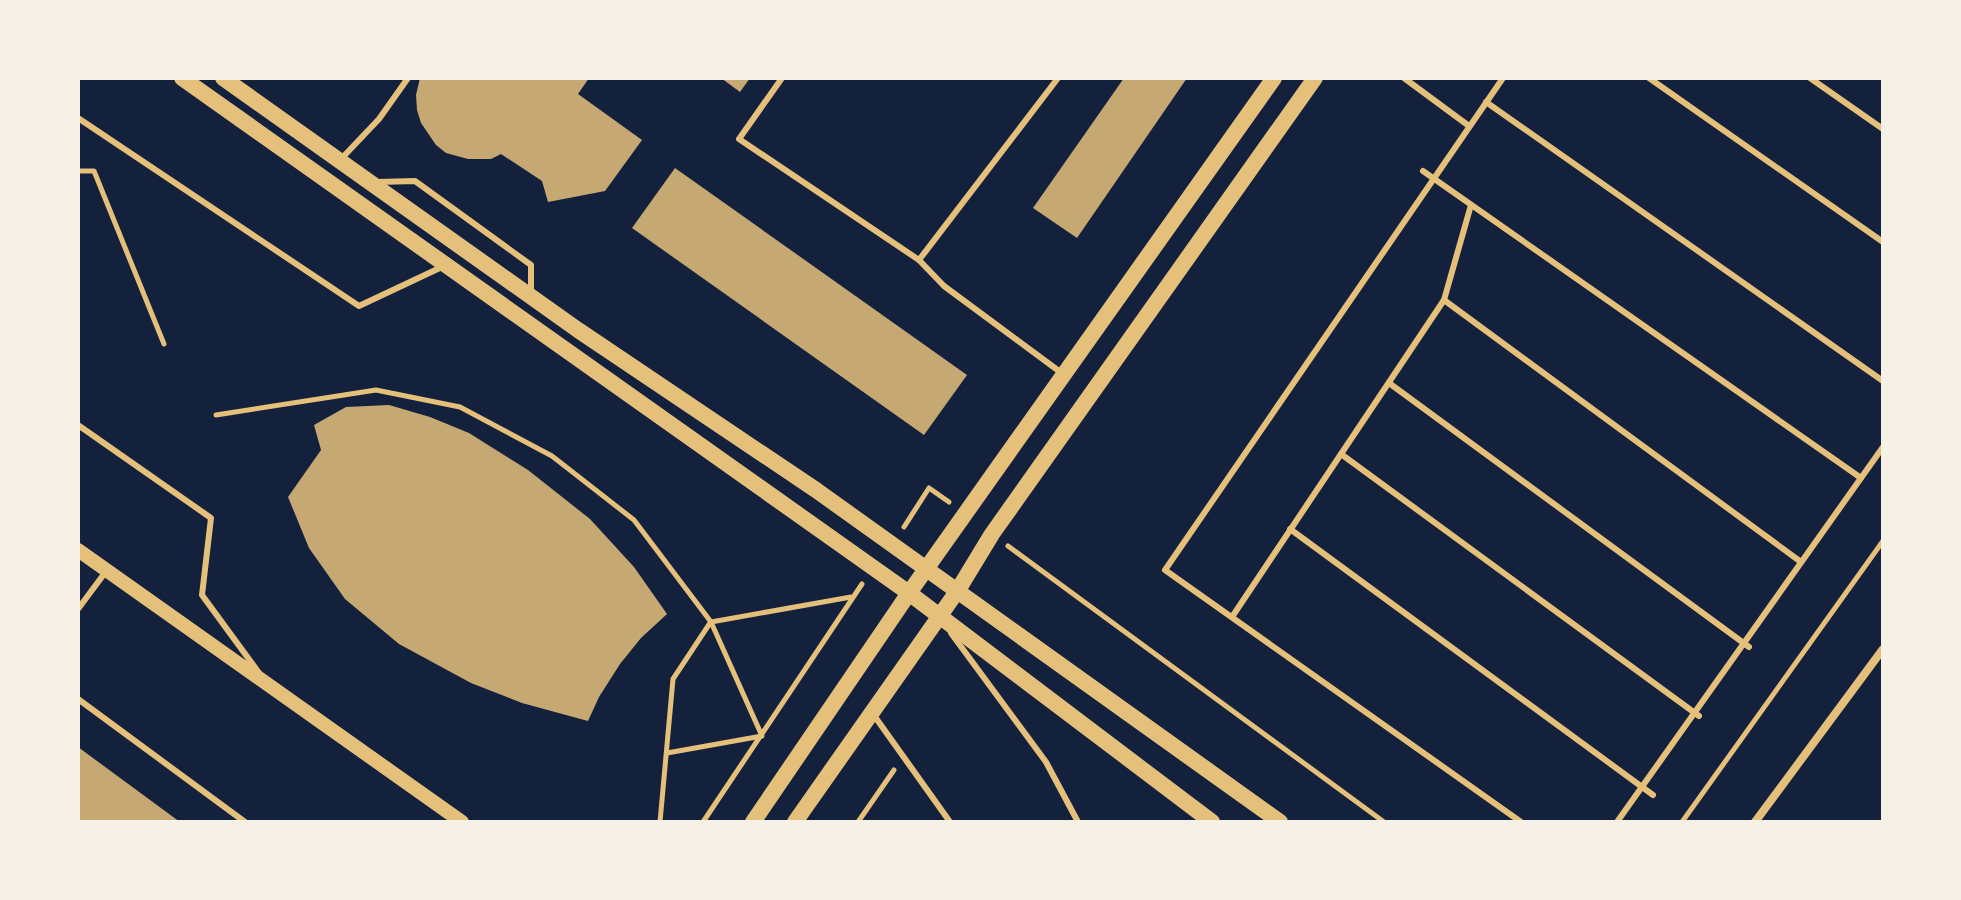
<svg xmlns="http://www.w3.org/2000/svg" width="1961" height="900" font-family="'Source Serif 4',serif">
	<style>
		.building { fill: #c6a872 }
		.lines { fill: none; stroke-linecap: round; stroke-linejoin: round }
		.path { stroke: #e5c07b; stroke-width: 5 }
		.service { stroke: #e5c07b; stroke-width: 6 }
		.minor { stroke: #e5c07b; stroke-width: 8 }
		.tertiary { stroke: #e5c07b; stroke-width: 14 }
		.secondary { stroke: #e5c07b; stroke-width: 16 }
	</style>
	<rect width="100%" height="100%" fill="#14213d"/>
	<!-- building -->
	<g class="building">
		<polygon points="420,78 589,78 578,94 642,140 605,191 548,202 542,181 501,154 491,159 468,159 446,153 436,145 421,123 417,110 416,95"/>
		<polygon points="721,78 750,78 740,92"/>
		<polygon points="1124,78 1187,78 1077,238 1033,208"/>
		<polygon points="675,168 967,375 924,435 632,228"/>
		<polygon points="389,405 430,417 469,433 528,470 590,519 634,567 667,614 641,638 620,664 599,697 588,721 522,703 471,683 399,644 345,599 309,548 288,497 321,450 314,425 346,407"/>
		<polygon points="78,747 180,822 78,822"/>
	</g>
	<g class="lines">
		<!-- path -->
		<g class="path">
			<polyline points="78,171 94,171 164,344"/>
			<polyline points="216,415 376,390 460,407 552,456 634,520 711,622 851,597"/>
			<polyline points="904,527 929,488 949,502"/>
			<polyline points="1008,546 1384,822"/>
			<polyline points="667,753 762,736 711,622"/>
			<polyline points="660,822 673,679 710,623"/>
			<polyline points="703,822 862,584"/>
			<polyline points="858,822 894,770"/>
			<polyline points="1682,822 1883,541"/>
		</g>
		<!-- service -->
		<g class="service">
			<polyline points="782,78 739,139 919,260 1058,78"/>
			<polyline points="1404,78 1469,126"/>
			<polyline points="1503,78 1165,570 1521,822"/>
			<polyline points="1649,78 1883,242"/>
			<polyline points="1810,78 1883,129"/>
			<polyline points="1486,102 1883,381"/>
			<polyline points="78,118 359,306 444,266"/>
			<polyline points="342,158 379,119 408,78"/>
			<polyline points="1423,171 1861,478"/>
			<polyline points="377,182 415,181 531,265 531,293"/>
			<polyline points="919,260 944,286 1063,374"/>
			<polyline points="1444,300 1801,562"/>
			<polyline points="1389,383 1749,647"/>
			<polyline points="78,425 211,518 202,595 259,673"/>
			<polyline points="1341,454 1699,716"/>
			<polyline points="1290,529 1653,795"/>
			<polyline points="78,609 107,570"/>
			<polyline points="1232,617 1444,300 1471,205"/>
			<polyline points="951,633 1046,762 1078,822"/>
			<polyline points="78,699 245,822"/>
			<polyline points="873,714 950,822"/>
			<polyline points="1617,822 1883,447"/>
		</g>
		<!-- minor -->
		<polyline class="minor" points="1755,822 1883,649"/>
		<!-- tertiary -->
		<polyline class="tertiary" points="78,550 462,822"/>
		<!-- secondary -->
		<g class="secondary">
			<polyline points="182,78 909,593 1212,822"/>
			<polyline points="223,78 578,330 816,490 1280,822"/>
			<polyline points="753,822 909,593 1274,78"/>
			<polyline points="795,822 958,590 992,534 1315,78"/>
		</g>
	</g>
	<!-- border -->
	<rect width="1961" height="900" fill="none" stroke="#f6f1e7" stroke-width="160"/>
</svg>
